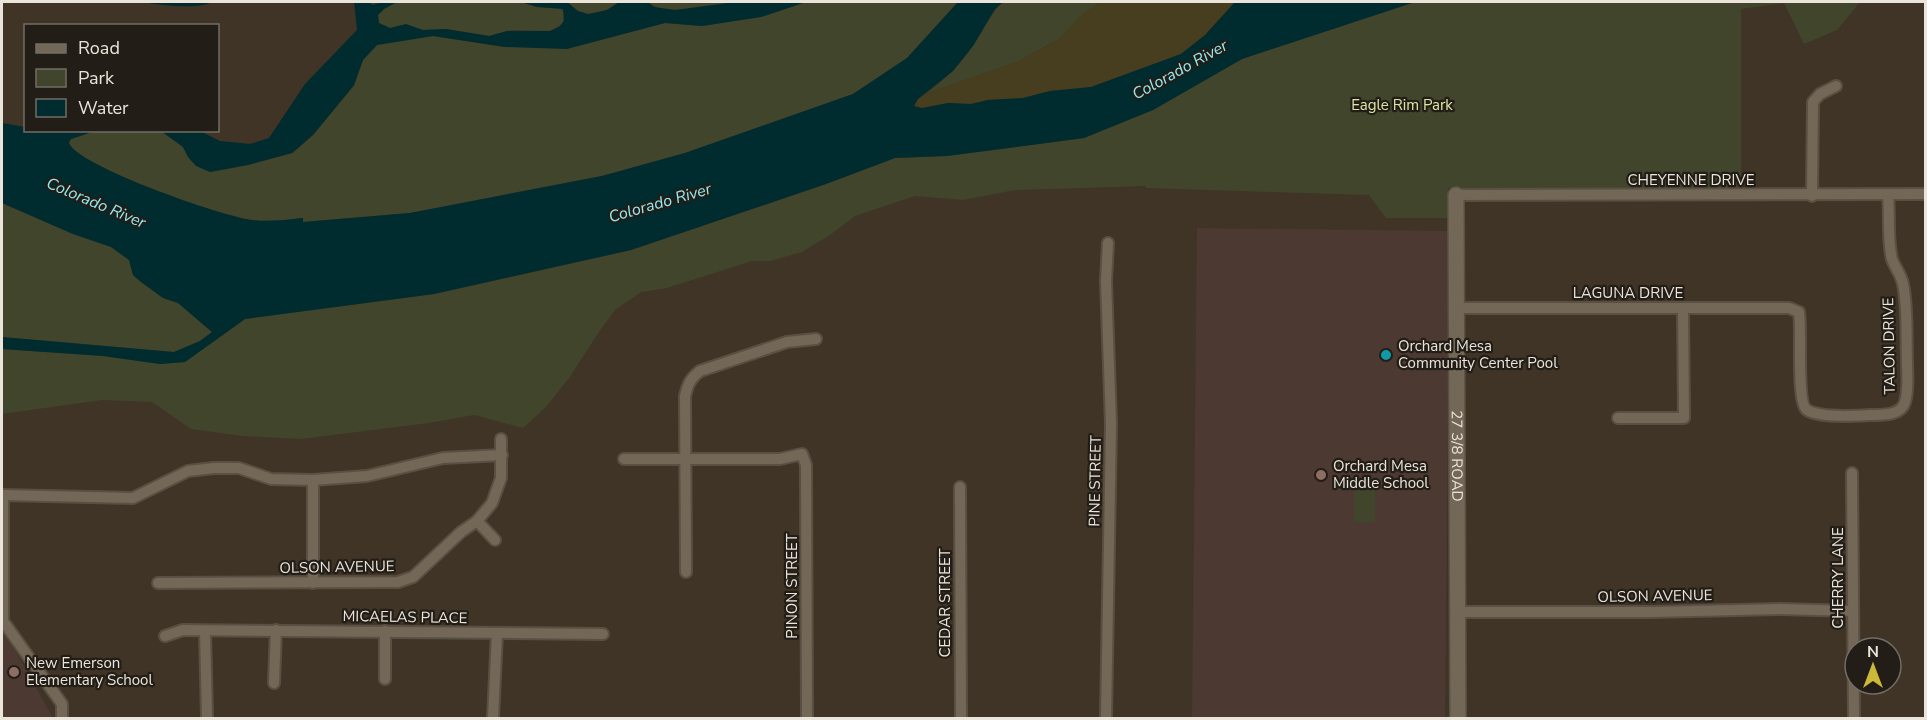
<svg xmlns="http://www.w3.org/2000/svg" width="1927" height="720" font-family="'Nunito Sans',sans-serif">
	<style>
		.education { fill: #4c3932 }
		.green { fill: #41452b }
		.sand { fill: #463e1e }
		.water { fill: #002b2f }
		.lines { fill: none; stroke-linecap: round; stroke-linejoin: round }
		.street-casing { stroke: #595043; stroke-width: 14 }
		.secondary-casing { stroke: #595043; stroke-width: 18 }
		.street { stroke: #736757; stroke-width: 10 }
		.secondary { stroke: #736757; stroke-width: 15 }
		.culture-dot { fill: #0f9aa8; stroke: #221d16; stroke-width: 2 }
		.education-dot { fill: #8d6e63; stroke: #221d16; stroke-width: 2 }
		.labels { text-anchor: middle; dominant-baseline: central; stroke-width: 4.5; stroke-linejoin: round; paint-order: stroke }
		.park-label { font-size: 15px; fill: #dae7a5; stroke: #221d16 }
		.street-label { font-size: 15px; fill: #ebe4db; stroke: #221d16 }
		.poi-label { font-size: 15px; fill: #ebe4db; stroke: #221d16; text-anchor: start }
		.water-label { font-size: 16px; font-style: italic; fill: #92eaf3; stroke: #221d16 }
	</style>
	<rect width="100%" height="100%" fill="#3f3426"/>
	<!-- education -->
	<g class="education">
		<polygon points="1197,228 1450,231 1445,718 1192,718"/>
		<polygon points="2,627 53,718 2,717"/>
	</g>
	<!-- green -->
	<g class="green">
		<polygon points="397,2 521,2 537,7 560,8 565,13 562,24 550,31 512,30 489,36 446,29 423,30 402,25 390,28 379,23 378,15 384,9"/>
		<path d="M567 2H619C611 11 591 17 578 12 574 9 571 5 567 2Z"/>
		<path d="M648 2H735C712 5 666 18 648 2Z"/>
		<path d="M806 2H958L907 58 853 94 685 153 602 176 410 213 303 222 302 218C286 220 269 222 252 220 224 217 77 166 69 143L71 139 95 131H161L183 147 188 157 210 172 248 165 293 153 313 135 354 86 363 60 377 45 433 36 505 47 599 40 665 23 702 26 761 17Z"/>
		<path d="M1003 2H1101L1082 15 1059 39 1017 62 925 94C944 81 962 63 974 44 984 30 990 14 1003 2Z"/>
		<polygon points="1415,2 1860,2 1837,30 1804,44 1784,3 1741,9 1741,187 1731,187 1731,188 1448,188 1447,218 1386,218 1369,195 1146,188 1146,186 1015,190 963,200 915,196 855,216 830,235 802,252 770,261 752,261 667,288 641,292 615,310 599,332 569,378 546,407 523,428 474,415 429,423 301,439 242,436 191,429 152,402 102,400 2,414 2,349 103,356 160,364 185,362 245,319 434,294 631,250 826,184 895,158 947,156 1084,138 1153,110 1242,59"/>
		<polygon points="2,203 73,234 111,247 129,260 133,275 141,282 163,298 178,303 212,332 200,341 174,352 2,337"/>
		<rect x="1354" y="482" width="21" height="40"/>
	</g>
	<!-- sand -->
	<polygon class="sand" points="1101,2 1235,2 1205,35 1181,54 1091,87 1050,91 1023,98 988,100 971,104 948,103 922,108 914,106 918,99 925,94 1017,62 1059,39 1082,15"/>
	<!-- water -->
	<g class="water">
		<path d="M143 2H212C199 10 158 5 143 2Z"/>
		<polygon points="354,2 368,2 373,5 382,2 397,2 384,9 378,15 379,23 390,28 406,24 423,30 446,29 489,36 507,31 550,31 559,27 564,21 563,9 537,7 521,2 567,2 578,11 588,14 607,10 619,2 648,2 654,7 675,10 735,2 806,2 761,17 702,26 665,23 567,49 505,47 433,36 377,45 363,60 354,85 313,135 292,153 248,165 210,172 196,166 188,157 183,147 161,131 200,131 220,141 250,144 269,138 305,84 357,30"/>
		<path d="M958 2H1003L995 9 973 46 953 71 918 99 914 106 922 108 948 103 971 104 988 100 1023 98 1050 91 1091 87 1181 54 1205 35 1235 2H1415L1242 59 1153 110 1084 138 947 156 895 158 826 184 631 250 434 294 245 319 185 362 160 364 103 356 2 349V337L174 352 200 341 212 332 178 303 163 298 141 282 133 275 129 260 111 247 73 234 2 203V123L25 127 26 130 50 132 95 131 71 139 69 143C77 166 224 217 252 220 269 222 286 220 303 218V222L410 213 602 176 685 153 853 94 907 58Z"/>
	</g>
	<g class="lines">
		<defs>
			<g id="street">
				<polyline points="1456,195 1926,194"/>
				<polyline points="1812,196 1813,102 1820,94 1836,86"/>
				<path d="M1456 308H1789L1799 312C1802 329 1796 403 1807 410 1820 418 1854 416 1870 415 1882 415 1901 416 1905 402 1909 389 1907 374 1907 361 1906 335 1908 309 1903 284 1901 274 1895 268 1892 259 1887 239 1890 216 1888 195"/>
				<polyline points="1618,418 1684,418 1683,308"/>
				<polyline points="624,459 780,459 802,454 806,465 807,718"/>
				<polyline points="1852,473 1854,718"/>
				<polyline points="960,487 961,718"/>
				<polyline points="2,495 133,498 188,471 214,468 239,468 271,479 313,480 367,476 443,458 502,455"/>
				<polyline points="3,495 3,621 62,704 62,718"/>
				<polyline points="477,521 495,540"/>
				<path d="M686 572 685 396C688 384 690 379 700 371L787 342 816 339"/>
				<polyline points="158,583 398,582 413,577 461,532 477,521 492,503 501,478 501,439"/>
				<polyline points="313,583 313,480"/>
				<polyline points="1457,612 1652,612 1781,609 1853,611"/>
				<polyline points="205,631 207,718"/>
				<polyline points="385,631 385,679"/>
				<polyline points="165,636 183,630 603,634"/>
				<polyline points="274,683 276,630"/>
				<polyline points="493,718 497,633"/>
				<polyline points="1106,718 1111,424 1106,281 1108,243"/>
			</g>
			<g id="secondary">
				<path id="s1" d="M1456 195 1458 718"/>
			</g>
		</defs>
		<!-- street casing -->
		<use href="#street" class="street-casing"/>
		<!-- secondary casing -->
		<use href="#secondary" class="secondary-casing"/>
		<!-- street -->
		<use href="#street" class="street"/>
		<!-- secondary -->
		<use href="#secondary" class="secondary"/>
	</g>
	<!-- markers -->
	<circle class="culture-dot" cx="1386" cy="355" r="6"/>
	<g class="education-dot">
		<circle cx="1321" cy="475" r="6"/>
		<circle cx="14" cy="672" r="6"/>
	</g>
	<g class="labels">
		<!-- park labels -->
		<g class="park-label">
			<text x="1402" y="105">Eagle Rim Park</text>
		</g>
		<!-- street labels -->
		<g class="street-label">
			<text x="1691" y="180">CHEYENNE DRIVE</text>
			<text x="1628" y="293">LAGUNA DRIVE</text>
			<text transform="translate(1889 346) rotate(-91)">TALON DRIVE</text>
			<text stroke="none"><textPath href="#s1" startOffset="261">27 3/8 ROAD</textPath></text>
			<text transform="translate(1095 481) rotate(-89)">PINE STREET</text>
			<text transform="translate(337 567) rotate(-1)">OLSON AVENUE</text>
			<text transform="translate(1838 578) rotate(-90)">CHERRY LANE</text>
			<text transform="translate(792 586) rotate(-90)">PINON STREET</text>
			<text transform="translate(1655 596) rotate(-1)">OLSON AVENUE</text>
			<text transform="translate(945 603) rotate(-90)">CEDAR STREET</text>
			<text transform="translate(405 617) rotate(1)">MICAELAS PLACE</text>
		</g>
		<!-- poi labels -->
		<g class="poi-label">
			<text x="1398" y="346">Orchard Mesa<tspan x="1398" dy="17">Community Center Pool</tspan></text>
			<text x="1333" y="466">Orchard Mesa<tspan x="1333" dy="17">Middle School</tspan></text>
			<text x="26" y="663">New Emerson<tspan x="26" dy="17">Elementary School</tspan></text>
		</g>
		<!-- water labels -->
		<g class="water-label">
			<text transform="translate(1180 70) rotate(-29)">Colorado River</text>
			<text transform="translate(96 203) rotate(23)">Colorado River</text>
			<text transform="translate(660 203) rotate(-16)">Colorado River</text>
		</g>
	</g>
	<!-- border -->
	<rect width="1927" height="720" fill="none" stroke="#ebe4db" stroke-width="6"/>
	<!-- legend -->
	<rect x="24" y="24" width="195" height="108" fill="#221d16" stroke="#726d65" stroke-width="1.5"/>
	<rect x="36" y="44" width="30" height="9" fill="#736757" stroke="#726d65" stroke-width="1.5"/>
	<text x="78" y="54" font-size="18" fill="#ebe4db">Road</text>
	<rect x="36" y="69" width="30" height="18" fill="#41452b" stroke="#726d65" stroke-width="1.5"/>
	<text x="78" y="84" font-size="18" fill="#ebe4db">Park</text>
	<rect x="36" y="99" width="30" height="18" fill="#002b2f" stroke="#726d65" stroke-width="1.5"/>
	<text x="78" y="114" font-size="18" fill="#ebe4db">Water</text>
	<!-- north arrow -->
	<g transform="translate(1873 666)"><circle r="28" fill="#221d16" stroke="#726d65" stroke-width="1.5"/>
	<path d="M0-4.5L10 22L0 15L-10 22Z" fill="#ccb938"/>
	<text y="-9" font-size="16" font-weight="bold" text-anchor="middle" fill="#ebe4db">N</text>
	</g>
</svg>
